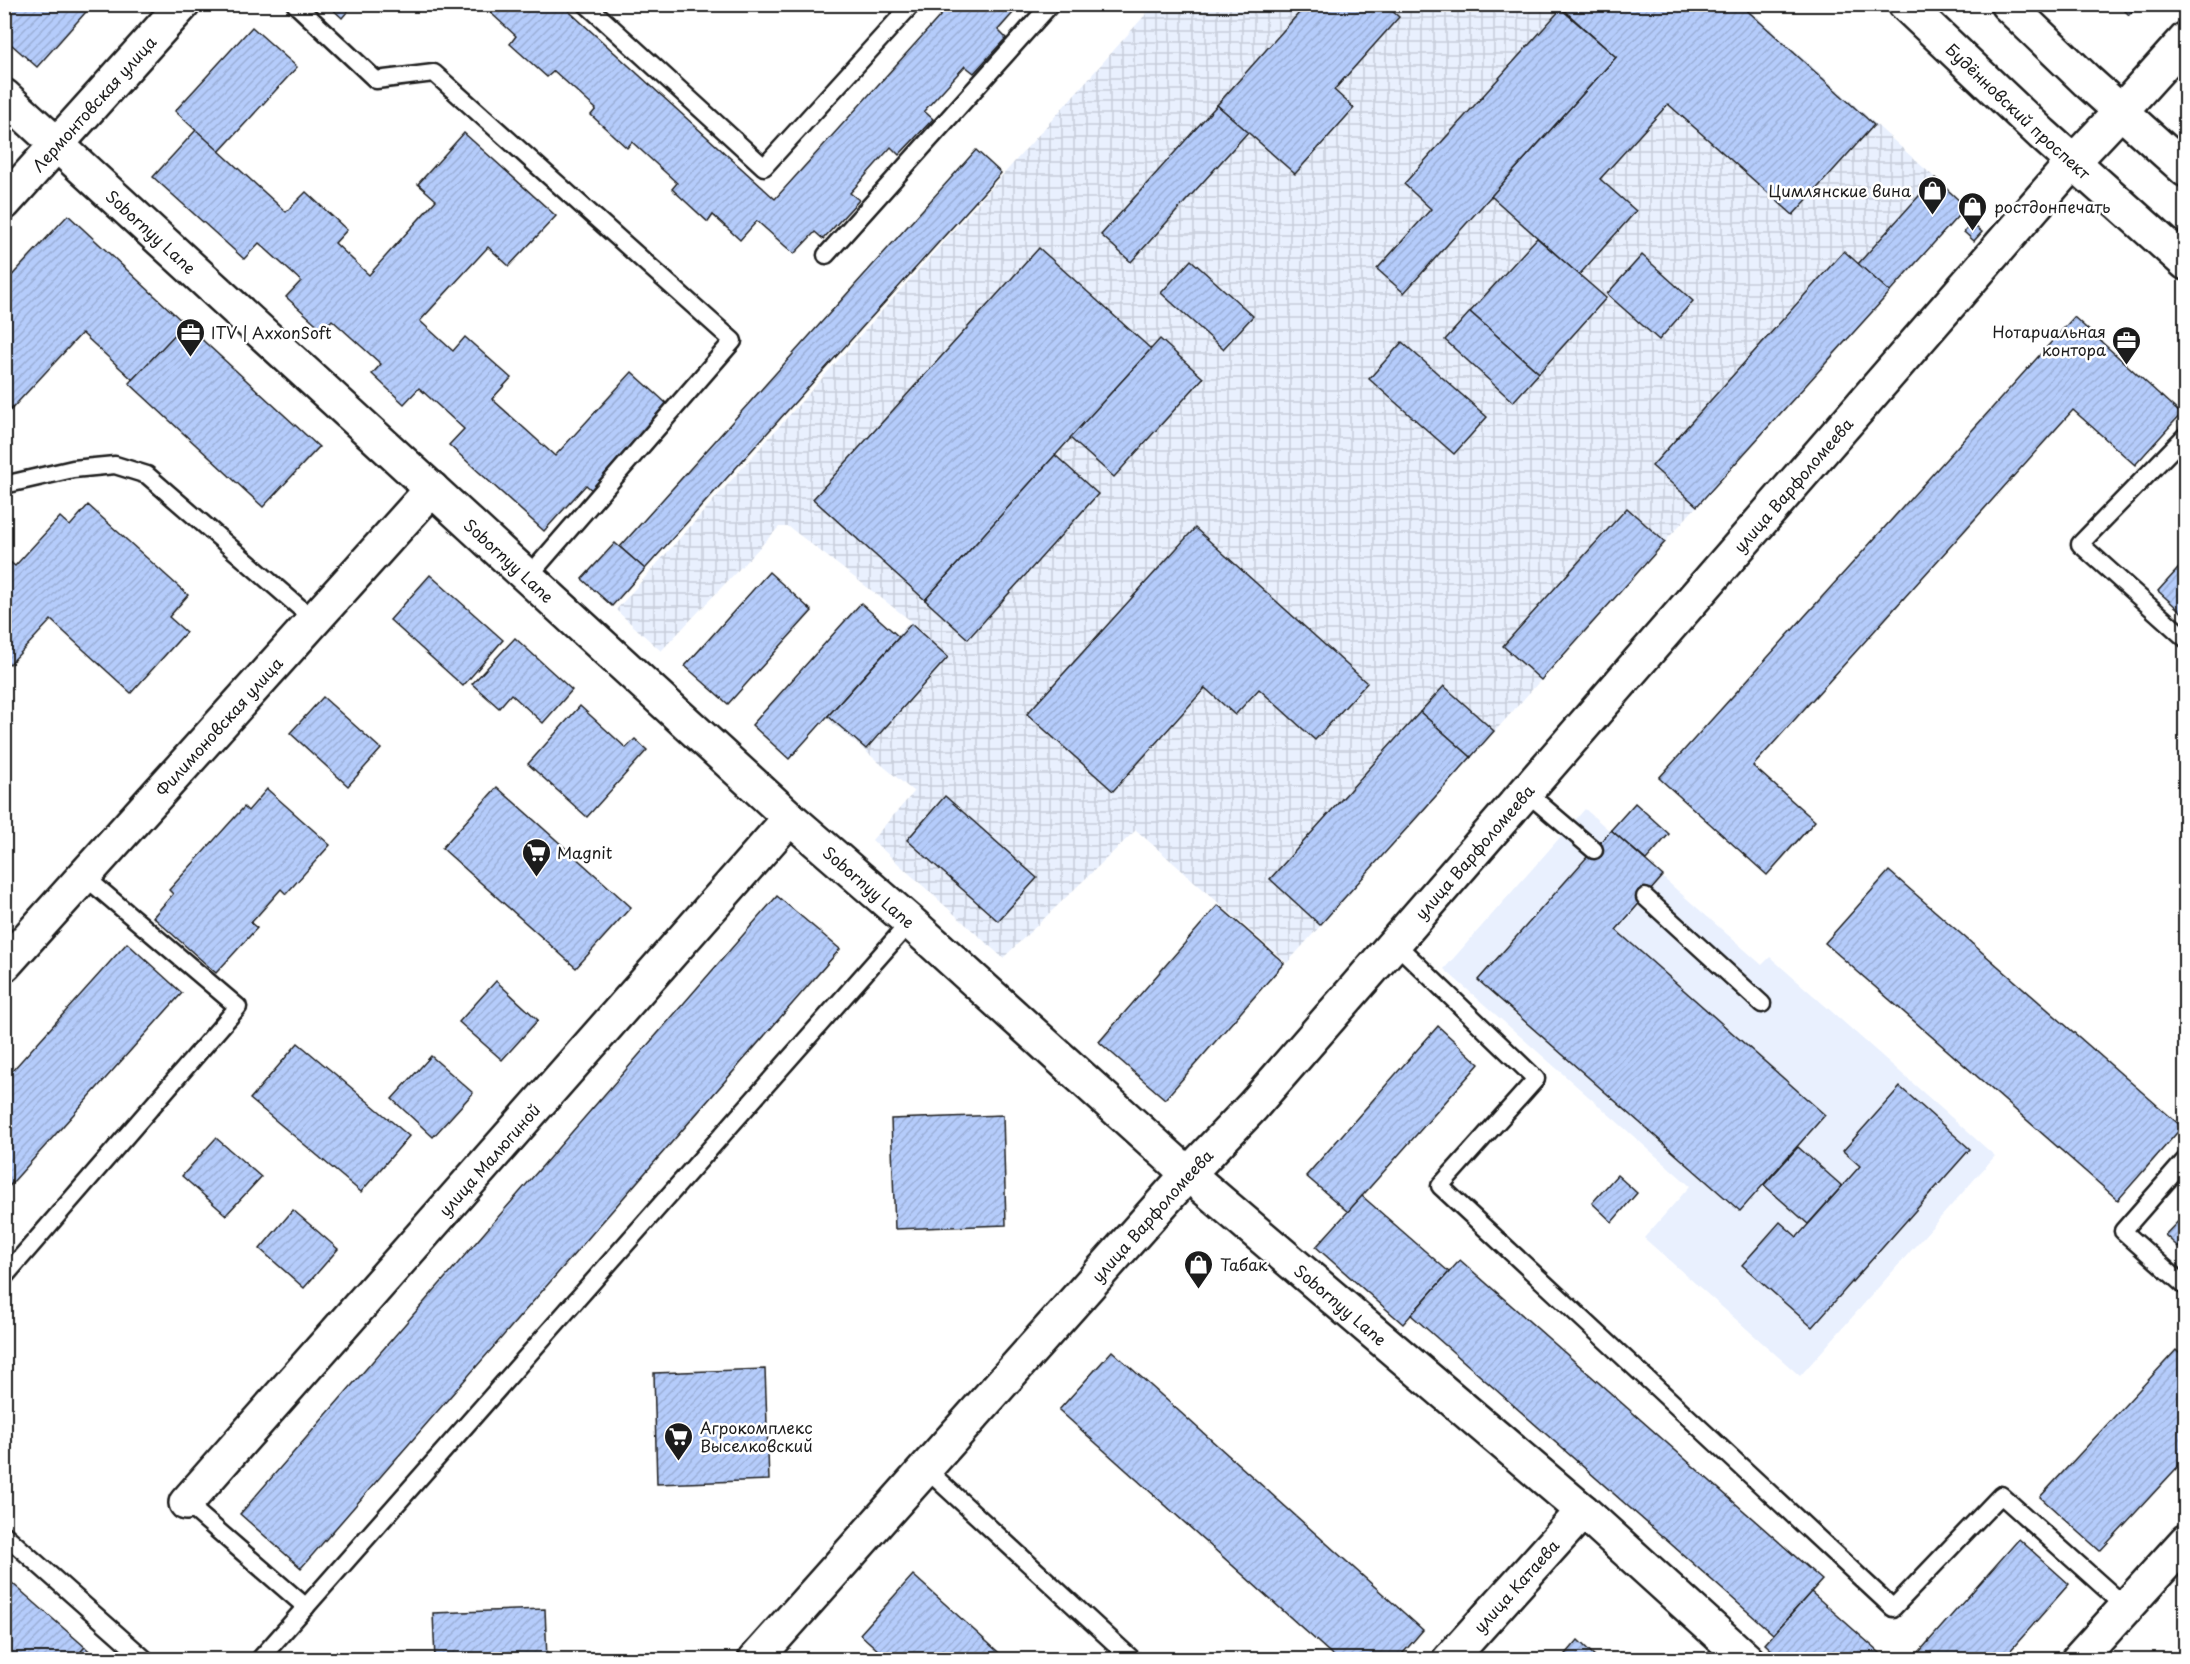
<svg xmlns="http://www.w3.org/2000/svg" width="2190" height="1664" font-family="'Playpen Sans',sans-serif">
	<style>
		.built { fill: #e9f0fe }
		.industrial { fill: url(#industrial-grid) }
		.building { fill: url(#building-hatch); stroke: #1c1c1c; stroke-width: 1.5 }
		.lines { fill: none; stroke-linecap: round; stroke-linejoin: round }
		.service-casing { stroke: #1c1c1c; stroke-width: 21 }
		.minor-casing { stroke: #1c1c1c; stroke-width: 38 }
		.tertiary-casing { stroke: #1c1c1c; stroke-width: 38 }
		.secondary-casing { stroke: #1c1c1c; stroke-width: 38 }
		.primary-casing { stroke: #1c1c1c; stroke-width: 38 }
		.service { stroke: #fff; stroke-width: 16 }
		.minor { stroke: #fff; stroke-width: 33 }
		.tertiary { stroke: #fff; stroke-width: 33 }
		.secondary { stroke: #fff; stroke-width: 33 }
		.primary { stroke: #fff; stroke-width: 33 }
		.labels { text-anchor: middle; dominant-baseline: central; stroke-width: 5; stroke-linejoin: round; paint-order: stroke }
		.street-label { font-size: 16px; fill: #1c1c1c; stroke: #fff }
		.poi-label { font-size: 16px; fill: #1c1c1c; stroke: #fff; text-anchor: start }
	</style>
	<defs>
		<pattern id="industrial-grid" width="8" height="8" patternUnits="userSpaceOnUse" patternTransform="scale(1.5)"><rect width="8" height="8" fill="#e9f0fe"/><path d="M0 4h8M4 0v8" fill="none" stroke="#c7cdd9"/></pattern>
		<pattern id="building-hatch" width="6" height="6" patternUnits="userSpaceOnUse" patternTransform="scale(1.5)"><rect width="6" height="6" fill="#b5ccfb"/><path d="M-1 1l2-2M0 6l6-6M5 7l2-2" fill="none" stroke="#9bafd7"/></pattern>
	</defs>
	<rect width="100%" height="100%" fill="#fff"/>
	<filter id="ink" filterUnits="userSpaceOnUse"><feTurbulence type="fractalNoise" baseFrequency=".0167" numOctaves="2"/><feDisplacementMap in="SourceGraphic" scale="12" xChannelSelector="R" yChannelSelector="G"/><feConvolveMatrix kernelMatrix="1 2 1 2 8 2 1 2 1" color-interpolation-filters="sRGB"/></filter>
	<g filter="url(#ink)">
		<!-- built -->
		<polygon class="built" points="1585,809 1762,965 1770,957 1995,1156 1800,1376 1644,1238 1690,1186 1444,969"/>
		<!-- industrial -->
		<polygon class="industrial" points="1154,5 1744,5 1966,206 1287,963 1136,830 1003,958 872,840 914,792 825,717 911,621 789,527 779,527 661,651 616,610"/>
		<!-- building -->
		<g class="building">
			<polygon points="4,4 93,4 37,67 4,38"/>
			<polygon points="327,4 354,4 342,18"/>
			<polygon points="481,4 561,4 775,199 951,4 1021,4 998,30 1006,38 974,73 965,66 924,111 933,119 899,155 891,147 850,193 859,200 823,239 815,232 794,254 757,221 740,240 713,215 708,222 672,189 677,183 632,142 627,148 591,115 596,109 554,71 547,77 510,44 516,36"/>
			<polygon points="1307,4 1384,4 1399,17 1334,90 1354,108 1295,174 1217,105"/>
			<polygon points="1557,4 1740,4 1874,125 1793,215 1668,104 1600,179 1636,211 1579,275 1491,196 1616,57"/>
			<polygon points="2118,4 2138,4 2129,15"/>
			<polygon points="1561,9 1616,57 1404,293 1377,269 1431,209 1404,184"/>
			<polygon points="252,27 297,67 219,152 175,111"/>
			<polygon points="1217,105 1248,132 1131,262 1101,235"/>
			<polygon points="196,130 286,212 306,192 347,230 335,243 369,275 436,200 418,184 464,133 556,216 509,266 488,247 420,321 453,351 465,337 511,378 492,399 555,456 632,372 677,413 600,497 586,485 544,531 449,445 464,429 419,388 404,404 372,374 381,364 332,320 323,330 286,297 301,281 259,243 244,259 153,177"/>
			<polygon points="976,150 1001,173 645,569 620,547"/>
			<polygon points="1935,178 1966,207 1890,292 1858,264"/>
			<polygon points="68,215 185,324 133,380 82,333 4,417 4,284"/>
			<polygon points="1972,224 1982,232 1974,241 1964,232"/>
			<polygon points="1537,238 1606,298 1539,373 1470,312"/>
			<polygon points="1039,248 1151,349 925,600 813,499"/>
			<polygon points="1844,251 1890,292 1697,506 1652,466"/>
			<polygon points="1642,255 1693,301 1659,340 1607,294"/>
			<polygon points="1191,260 1253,316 1223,349 1161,293"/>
			<polygon points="1470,312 1539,373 1513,402 1445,340"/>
			<polygon points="2074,317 2181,414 2135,465 2073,410 1753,766 1815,821 1767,875 1659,778"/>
			<polygon points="185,324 319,447 263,507 129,383"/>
			<polygon points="1160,339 1203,378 1114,477 1070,438"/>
			<polygon points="1402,342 1487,417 1454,454 1369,379"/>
			<polygon points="1055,455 1098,494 968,639 925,600"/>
			<polygon points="88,505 188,595 169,617 186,632 131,693 51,620 10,664 4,659 4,557 15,566 60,517 70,526"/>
			<polygon points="1627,508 1665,542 1541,680 1503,646"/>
			<polygon points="1195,528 1367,683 1315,740 1259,689 1235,715 1205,688 1113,791 1027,714"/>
			<polygon points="615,543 645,569 612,606 582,579"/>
			<polygon points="2186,560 2186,616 2158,591"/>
			<polygon points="769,572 812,611 728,704 685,666"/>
			<polygon points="430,575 503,640 463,686 390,620"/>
			<polygon points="861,603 899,637 789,759 752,725"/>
			<polygon points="911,624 948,657 866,749 828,716"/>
			<polygon points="515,638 572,690 543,723 511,694 499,708 472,684"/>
			<polygon points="1444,686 1494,731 1471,757 1420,712"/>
			<polygon points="323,697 381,749 348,786 290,733"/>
			<polygon points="580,706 626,748 635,739 647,750 587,817 528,764"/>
			<polygon points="1420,712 1471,757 1320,925 1270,879"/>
			<polygon points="497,787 631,907 576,968 442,848"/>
			<polygon points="267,789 330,845 286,894 281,889 251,923 257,928 216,973 153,917 173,894 169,890 244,807 248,811"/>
			<polygon points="945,796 1037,878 998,921 907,840"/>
			<polygon points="1635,803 1669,834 1646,860 1611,830"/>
			<polygon points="1611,830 1663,876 1616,930 1825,1115 1740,1211 1478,980"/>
			<polygon points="1889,871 2182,1127 2118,1200 1825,943"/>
			<polygon points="777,896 840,949 301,1568 240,1514"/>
			<polygon points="1218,905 1284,963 1165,1099 1099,1042"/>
			<polygon points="127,943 182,993 4,1192 4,1080"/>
			<polygon points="496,981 538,1020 502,1060 459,1022"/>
			<polygon points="1438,1026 1479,1064 1348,1212 1306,1176"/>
			<polygon points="298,1043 409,1136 361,1192 250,1099"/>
			<polygon points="431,1056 473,1093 433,1137 392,1099"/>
			<polygon points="1900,1087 1970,1149 1812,1327 1742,1265 1780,1222 1797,1237 1860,1166 1843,1151"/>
			<polygon points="1003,1115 1006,1225 895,1229 891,1119"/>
			<polygon points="216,1138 261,1177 226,1215 182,1176"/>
			<polygon points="1798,1147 1842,1186 1808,1224 1764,1185"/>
			<polygon points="1617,1175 1637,1193 1612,1222 1592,1203"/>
			<polygon points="1362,1196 1449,1272 1403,1324 1316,1247"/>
			<polygon points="293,1210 338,1249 304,1288 260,1249"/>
			<polygon points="2186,1213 2186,1254 2165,1235"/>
			<polygon points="1460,1260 1822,1580 1773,1634 1411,1315"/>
			<polygon points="2176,1350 2186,1360 2186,1458 2100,1551 2040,1497"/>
			<polygon points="1112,1351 1423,1630 1397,1660 1338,1660 1059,1410"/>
			<polygon points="765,1369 769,1480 657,1484 654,1373"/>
			<polygon points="2019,1539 2069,1584 2002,1660 1912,1660"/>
			<polygon points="913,1575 1007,1660 889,1660 860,1634"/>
			<polygon points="4,1576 85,1647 73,1660 4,1660"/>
			<polygon points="1811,1592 1888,1660 1783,1660 1765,1644"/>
			<polygon points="545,1609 547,1660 435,1660 433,1613"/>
			<polygon points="1578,1640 1599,1660 1561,1660"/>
			<polygon points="85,1647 99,1660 73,1660"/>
		</g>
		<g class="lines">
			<defs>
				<g id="service">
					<polyline points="295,4 376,80 434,73 733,341 528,577"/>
					<polyline points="586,4 764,167 912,4"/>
					<polyline points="826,255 1051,4"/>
					<polyline points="2186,435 2080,544 2186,639"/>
					<polyline points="4,485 73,469 115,465 147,475 314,620"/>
					<polyline points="1526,792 1594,850"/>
					<polyline points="1645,897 1762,1004"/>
					<polyline points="1395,943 1536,1079 1440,1186 1893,1608 2001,1495 2126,1607"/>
					<polyline points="2186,1159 2123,1231 2186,1287"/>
					<polyline points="4,1277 238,1007 84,876"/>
					<polyline points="926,1469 1133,1660"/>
					<polyline points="186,1503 306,1607"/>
					<polyline points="4,1534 146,1660"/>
					<polyline points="259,1660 910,922"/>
				</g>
				<g id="minor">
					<path id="s1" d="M4 203 183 4"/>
					<path id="s2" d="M4 965 432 489"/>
					<path id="s3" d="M186 1503 790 818"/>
					<path id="s4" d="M1449 1660 1583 1511"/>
					<polyline points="2078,1660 2186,1541"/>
				</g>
				<g id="tertiary">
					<path id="s5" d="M4 96 790 818 910 922 1188 1174 1583 1511 1747 1660"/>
				</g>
				<g id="secondary">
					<path id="s6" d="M755 1660 1188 1174 1253 1106 2073 162 2121 111"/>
				</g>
				<g id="primary">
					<path id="s7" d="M1905 4 2042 134 2186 263"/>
					<polyline points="2007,4 2087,81 2186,170"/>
					<polyline points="2121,111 2186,39"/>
				</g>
			</defs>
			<!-- service casing -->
			<use href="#service" class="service-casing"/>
			<!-- minor casing -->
			<use href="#minor" class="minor-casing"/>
			<!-- tertiary casing -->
			<use href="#tertiary" class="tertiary-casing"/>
			<!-- secondary casing -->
			<use href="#secondary" class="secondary-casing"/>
			<!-- primary casing -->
			<use href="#primary" class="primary-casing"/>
			<!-- service -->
			<use href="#service" class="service"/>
			<!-- minor -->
			<use href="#minor" class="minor"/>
			<!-- tertiary -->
			<use href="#tertiary" class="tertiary"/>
			<!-- secondary -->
			<use href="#secondary" class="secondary"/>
			<!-- primary -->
			<use href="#primary" class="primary"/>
		</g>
	</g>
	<!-- icons -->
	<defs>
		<symbol id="shop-pin" viewBox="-11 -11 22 30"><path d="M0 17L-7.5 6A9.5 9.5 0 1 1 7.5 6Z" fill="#1c1c1c" stroke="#fff"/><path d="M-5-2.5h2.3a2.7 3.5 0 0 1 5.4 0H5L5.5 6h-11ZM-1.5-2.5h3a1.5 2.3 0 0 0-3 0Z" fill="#fff"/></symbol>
		<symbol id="office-pin" viewBox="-11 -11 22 30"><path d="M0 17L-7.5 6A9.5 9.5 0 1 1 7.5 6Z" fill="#1c1c1c" stroke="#fff"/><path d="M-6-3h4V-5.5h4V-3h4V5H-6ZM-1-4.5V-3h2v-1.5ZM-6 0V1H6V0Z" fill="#fff"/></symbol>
		<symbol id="supermarket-pin" viewBox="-11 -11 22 30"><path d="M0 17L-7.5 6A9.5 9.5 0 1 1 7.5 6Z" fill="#1c1c1c" stroke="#fff"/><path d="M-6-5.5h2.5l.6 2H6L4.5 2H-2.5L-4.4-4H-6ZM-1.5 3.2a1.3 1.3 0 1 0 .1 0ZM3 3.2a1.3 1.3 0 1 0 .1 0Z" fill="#fff"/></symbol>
	</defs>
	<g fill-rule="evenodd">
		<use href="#shop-pin" x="1916" y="174" width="33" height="45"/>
		<use href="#shop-pin" x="1956" y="190" width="33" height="45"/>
		<use href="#office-pin" x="174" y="316" width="33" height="45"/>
		<use href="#office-pin" x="2110" y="324" width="33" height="45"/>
		<use href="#supermarket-pin" x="520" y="836" width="33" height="45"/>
		<use href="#shop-pin" x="1182" y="1248" width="33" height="45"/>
		<use href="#supermarket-pin" x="662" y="1420" width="33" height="45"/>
	</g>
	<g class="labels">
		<!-- street labels -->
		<g class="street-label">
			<text stroke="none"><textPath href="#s1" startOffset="134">Лермонтовская улица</textPath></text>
			<text stroke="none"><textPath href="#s7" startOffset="156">Будённовский проспект</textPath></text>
			<text stroke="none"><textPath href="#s5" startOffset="200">Sobornyy Lane</textPath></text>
			<text stroke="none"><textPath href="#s6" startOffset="1568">улица Варфоломеева</textPath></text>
			<text stroke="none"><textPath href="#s5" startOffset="686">Sobornyy Lane</textPath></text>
			<text stroke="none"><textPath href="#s2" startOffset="321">Филимоновская улица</textPath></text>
			<text stroke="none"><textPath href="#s6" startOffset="1082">улица Варфоломеева</textPath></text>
			<text stroke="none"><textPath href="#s5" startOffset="1172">Sobornyy Lane</textPath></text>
			<text stroke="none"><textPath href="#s3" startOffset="458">улица Малюгиной</textPath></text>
			<text stroke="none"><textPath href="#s6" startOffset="596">улица Варфоломеева</textPath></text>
			<text stroke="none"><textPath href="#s5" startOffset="1802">Sobornyy Lane</textPath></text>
			<text stroke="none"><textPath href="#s4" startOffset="100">улица Катаева</textPath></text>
		</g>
		<!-- poi labels -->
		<g class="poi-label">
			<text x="1911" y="190" text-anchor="end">Цимлянские вина</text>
			<text x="1994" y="206">ростдонпечать</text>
			<text x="2106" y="331" text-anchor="end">Нотариальная<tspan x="2106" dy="18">контора</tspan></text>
			<text x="211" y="332">ITV | AxxonSoft</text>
			<text x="557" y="852">Magnit</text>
			<text x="1220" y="1264">Табак</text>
			<text x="700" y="1427">Агрокомплекс<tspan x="700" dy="18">Выселковский</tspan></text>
		</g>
	</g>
	<!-- margin -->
	<rect width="2190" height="1664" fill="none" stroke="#fff" stroke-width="24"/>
	<rect x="12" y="12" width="2166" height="1640" fill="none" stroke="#1c1c1c" stroke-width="2" filter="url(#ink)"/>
</svg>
